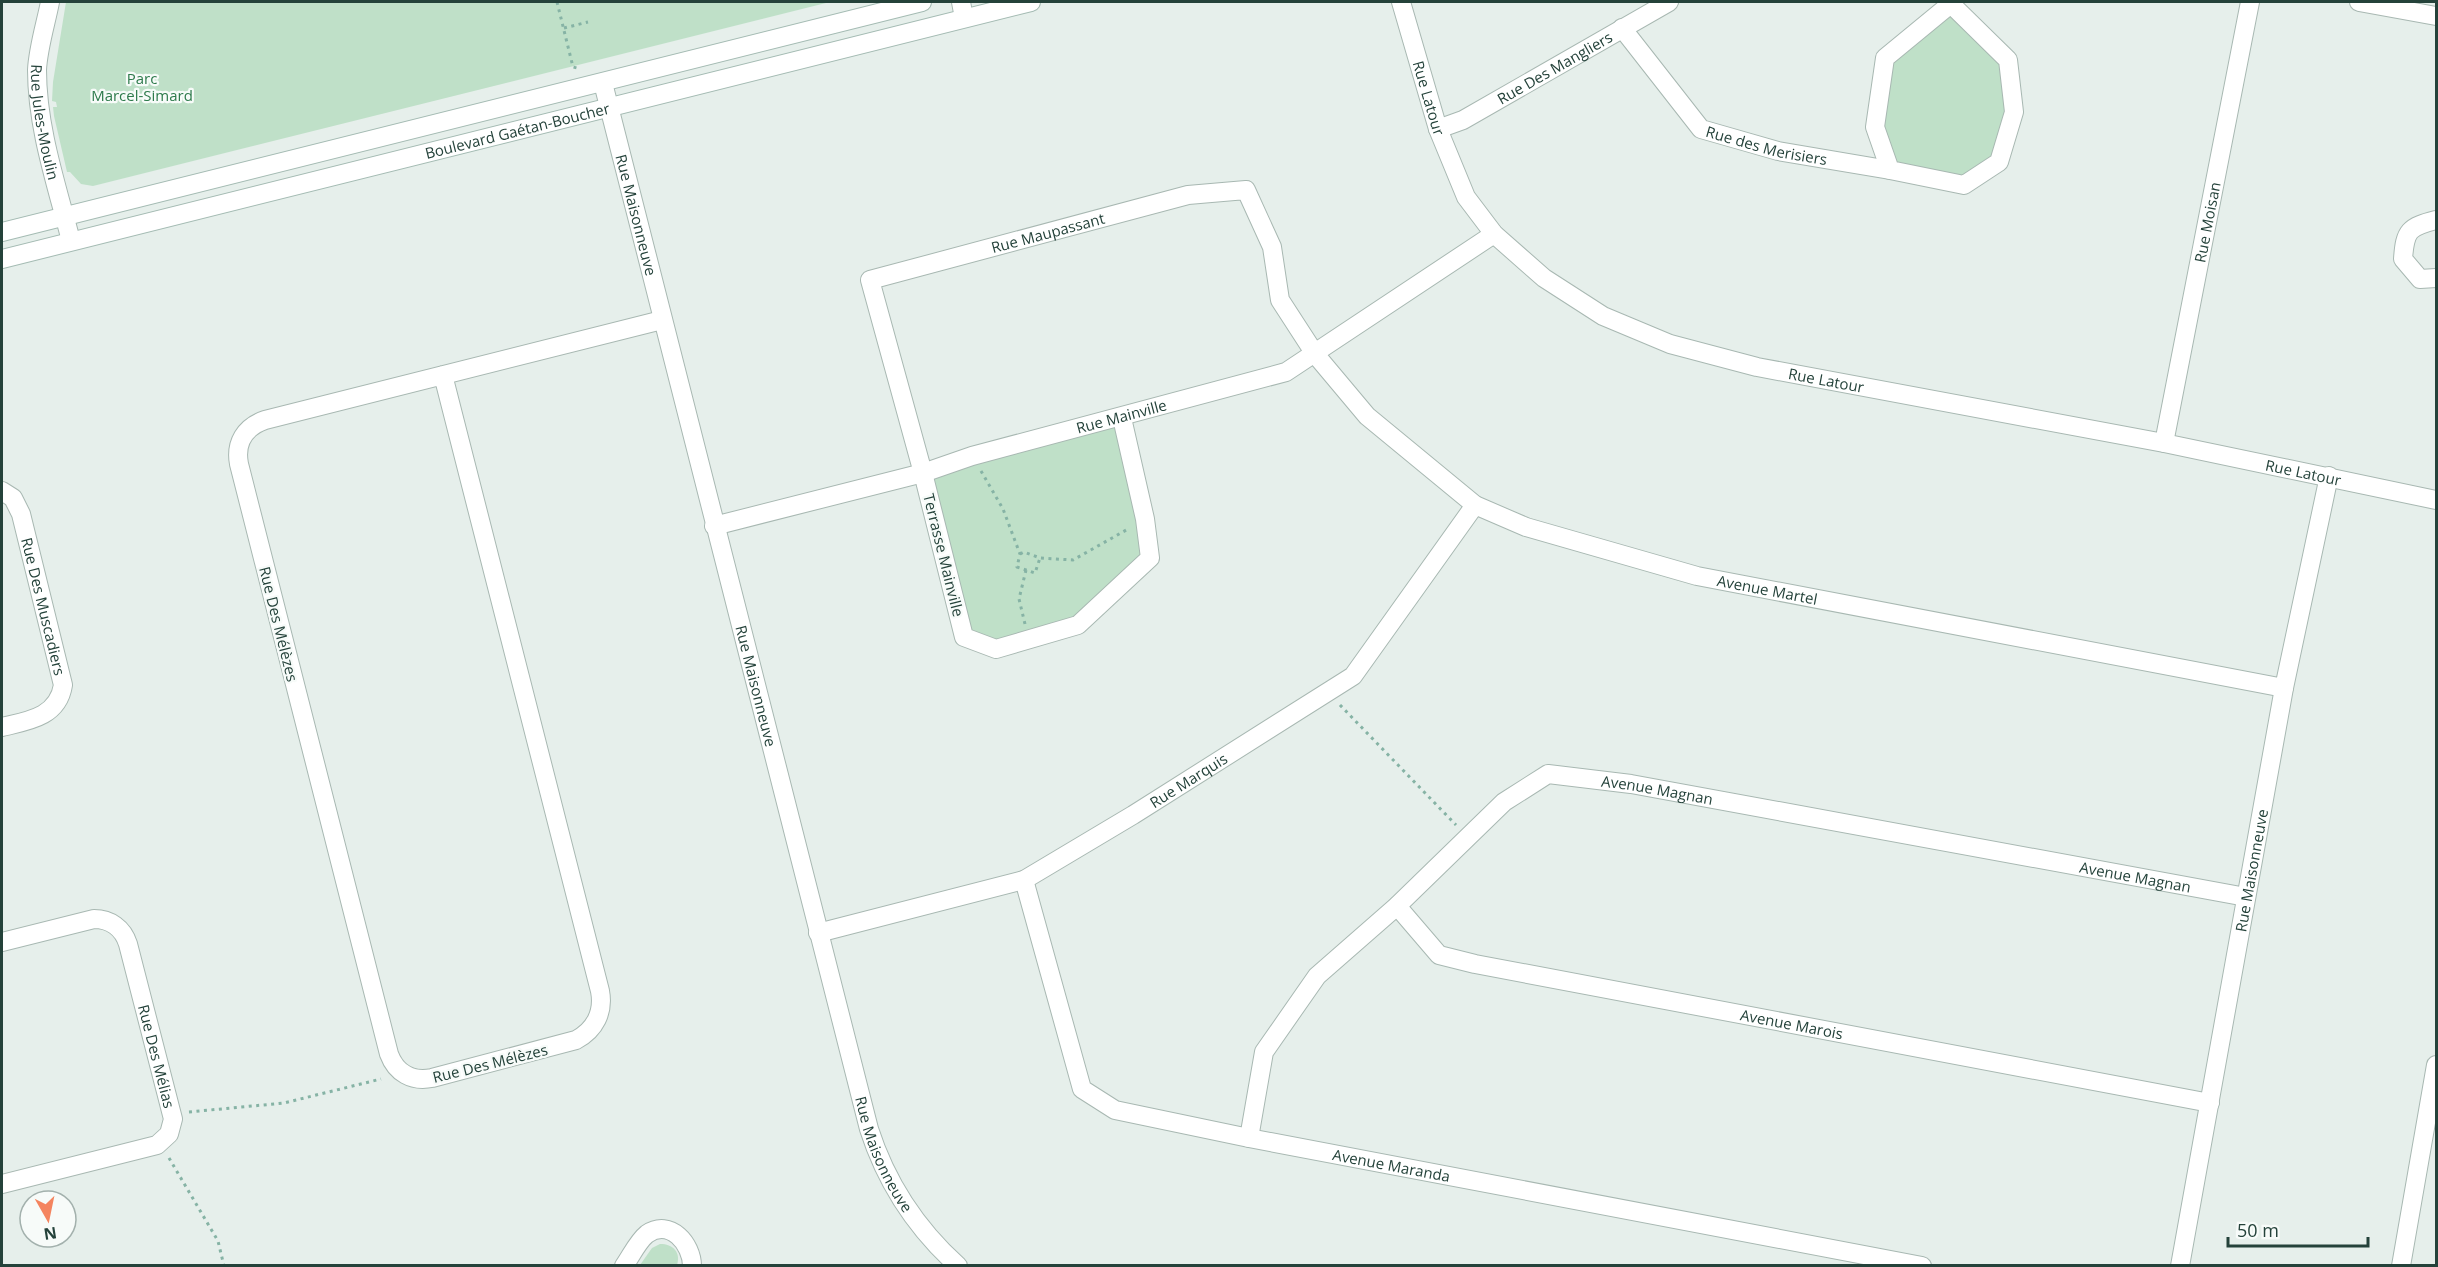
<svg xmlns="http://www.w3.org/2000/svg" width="2438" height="1267" font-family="'Open Sans',sans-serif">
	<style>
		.green { fill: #bfe0c8 }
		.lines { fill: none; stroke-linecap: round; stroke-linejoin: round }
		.street-casing { stroke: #a8b8b2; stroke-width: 20 }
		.secondary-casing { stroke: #a4bbb3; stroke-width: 20 }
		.path { stroke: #86b3a5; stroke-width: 3; stroke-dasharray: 3 4.5; stroke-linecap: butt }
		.street { stroke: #fff; stroke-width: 18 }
		.secondary { stroke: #fff; stroke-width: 18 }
		.labels { text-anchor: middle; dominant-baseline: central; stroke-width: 4.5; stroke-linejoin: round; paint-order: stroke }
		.street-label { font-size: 15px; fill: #24423a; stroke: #f7fbf9 }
		.park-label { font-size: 15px; fill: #2d7a4b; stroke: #f7fbf9 }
	</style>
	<rect width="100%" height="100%" fill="#e6efeb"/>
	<!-- green -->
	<g class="green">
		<polygon points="66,2 830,2 93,186 81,184 70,172 67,172 54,116 53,107 57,107 56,102 52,101 53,82"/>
		<polygon points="1951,4 2008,60 2014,112 1999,162 1964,185 1890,170 1875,127 1885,58"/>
		<polygon points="1122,418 1150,558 1078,625 996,649 964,637 923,473"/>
		<path d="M660 1244C673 1244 681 1252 677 1265H640L652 1248Z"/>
	</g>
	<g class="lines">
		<defs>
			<g id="street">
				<path id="s1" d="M50 2C46 23 38 48 37 70 37 128 57 186 71 241"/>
				<polyline points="961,2 964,18"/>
				<path id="s2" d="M1401 2 1438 129 1466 197 1494 234 1544 278 1603 316 1670 344 1757 367 2164 443 2436 500"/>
				<polyline points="2359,2 2436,16"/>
				<polyline points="1951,4 2008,60 2014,112 1999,162 1964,185 1890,170 1875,127 1885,58 1953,2"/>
				<path id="s3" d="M1622 28 1701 129 1778 151 1890 170"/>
				<path id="s4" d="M603 83 869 1129C886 1182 917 1229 958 1266"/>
				<path id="s5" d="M1438 129 1463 120 1669 2"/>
				<path d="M2436 220C2409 227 2405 230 2403 259L2420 279 2436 278"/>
				<path d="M443 375 600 991C604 1012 595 1030 576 1040L432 1078C412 1082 396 1073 389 1054L239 464C235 443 245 427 265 420L662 320"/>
				<path id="s6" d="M1122 418 1145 519 1150 558 1078 625 996 649 964 637 923 473 870 280 1188 195 1246 190 1272 247 1280 300 1315 354 1367 416 1475 505 1526 527 1697 576 2284 688"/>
				<path id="s7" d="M2164 443 2250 2"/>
				<path id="s8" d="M2 491 13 498 21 514 63 685C58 717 28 721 2 727"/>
				<path id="s9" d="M714 526 923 473 972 456 1286 372 1494 234"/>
				<path id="s10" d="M1024 880 1082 1089 1115 1110 1249 1138 1922 1266"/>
				<path id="s11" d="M1397 906 1439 955 1475 964 2210 1103"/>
				<path id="s12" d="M818 933 1024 880 1133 815 1353 676 1475 505"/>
				<path id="s13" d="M2 942 94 919C110 919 123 928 128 944L173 1119 169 1134 157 1145 2 1184"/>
				<path id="s14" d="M1249 1138 1264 1052 1317 976 1397 906 1504 802 1548 774 1631 784 2246 897"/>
				<path d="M624 1266C631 1256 638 1241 647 1234 670 1218 692 1244 692 1266"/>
				<path id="s15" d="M2180 1266 2284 688 2329 476"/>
				<polyline points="2401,1266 2436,1065"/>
			</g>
			<g id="secondary">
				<polyline points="2,232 922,2"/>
				<path id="s16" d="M2 259 1031 2"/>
			</g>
		</defs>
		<!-- street casing -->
		<use href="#street" class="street-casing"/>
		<!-- secondary casing -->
		<use href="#secondary" class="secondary-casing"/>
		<!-- path -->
		<g class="path">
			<polyline points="557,2 573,67 577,68"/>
			<polyline points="564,28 588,22"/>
			<polyline points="981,471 1003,509 1020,554 1017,567 1035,573 1040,558"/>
			<polyline points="1020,554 1024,552 1040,558 1073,560 1128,529"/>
			<polyline points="1025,624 1019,599 1026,570"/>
			<polyline points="1340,705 1456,825"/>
			<polyline points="189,1112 284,1103 381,1079"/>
			<polyline points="169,1158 218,1241 224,1266"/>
		</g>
		<!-- street -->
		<use href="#street" class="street"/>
		<!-- secondary -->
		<use href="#secondary" class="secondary"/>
	</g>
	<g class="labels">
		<!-- street labels -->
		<g class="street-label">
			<text stroke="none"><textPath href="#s5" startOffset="132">Rue Des Mangliers</textPath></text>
			<text stroke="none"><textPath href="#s2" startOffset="100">Rue Latour</textPath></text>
			<text stroke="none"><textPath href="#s1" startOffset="122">Rue Jules-Moulin</textPath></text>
			<text stroke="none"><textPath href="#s16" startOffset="531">Boulevard Gaétan-Boucher</textPath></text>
			<text stroke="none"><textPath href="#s3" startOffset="196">Rue des Merisiers</textPath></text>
			<text stroke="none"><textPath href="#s4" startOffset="136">Rue Maisonneuve</textPath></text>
			<text stroke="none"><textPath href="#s7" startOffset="225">Rue Moisan</textPath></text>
			<text stroke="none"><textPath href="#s6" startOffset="914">Rue Maupassant</textPath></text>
			<text stroke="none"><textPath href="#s2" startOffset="622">Rue Latour</textPath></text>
			<text stroke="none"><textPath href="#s9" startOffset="422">Rue Mainville</textPath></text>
			<text stroke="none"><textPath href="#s2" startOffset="1108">Rue Latour</textPath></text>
			<text transform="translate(944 555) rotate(76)">Terrasse Mainville</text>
			<text stroke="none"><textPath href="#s6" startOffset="1824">Avenue Martel</textPath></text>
			<text stroke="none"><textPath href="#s8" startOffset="126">Rue Des Muscadiers</textPath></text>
			<text transform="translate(279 624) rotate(76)">Rue Des Mélèzes</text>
			<text stroke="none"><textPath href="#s4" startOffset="622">Rue Maisonneuve</textPath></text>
			<text stroke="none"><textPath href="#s12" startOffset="405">Rue Marquis</textPath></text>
			<text stroke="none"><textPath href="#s14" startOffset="598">Avenue Magnan</textPath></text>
			<text stroke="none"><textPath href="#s15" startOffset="402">Rue Maisonneuve</textPath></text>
			<text stroke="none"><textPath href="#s14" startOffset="1084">Avenue Magnan</textPath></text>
			<text stroke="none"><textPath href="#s11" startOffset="424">Avenue Marois</textPath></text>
			<text stroke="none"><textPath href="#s13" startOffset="256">Rue Des Mélias</textPath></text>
			<text transform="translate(490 1063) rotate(-14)">Rue Des Mélèzes</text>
			<text stroke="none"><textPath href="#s4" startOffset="1108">Rue Maisonneuve</textPath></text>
			<text stroke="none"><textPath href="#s10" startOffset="538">Avenue Maranda</textPath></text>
		</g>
		<!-- park labels -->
		<g class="park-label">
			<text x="142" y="78">Parc<tspan x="142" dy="17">Marcel-Simard</tspan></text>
		</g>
	</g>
	<!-- border -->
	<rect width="2438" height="1267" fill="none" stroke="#24423a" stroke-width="6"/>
	<!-- north arrow -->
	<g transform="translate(48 1219) rotate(171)"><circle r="28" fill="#f7fbf9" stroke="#a3b1ad" stroke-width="1.5"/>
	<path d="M0-4.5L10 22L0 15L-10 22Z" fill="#f4845f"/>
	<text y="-9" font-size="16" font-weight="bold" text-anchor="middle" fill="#24423a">N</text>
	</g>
	<!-- scale -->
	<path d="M2228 1237v9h140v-9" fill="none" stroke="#24423a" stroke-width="3"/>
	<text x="2237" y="1237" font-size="18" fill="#24423a" stroke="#f7fbf9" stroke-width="4.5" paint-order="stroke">50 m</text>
</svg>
